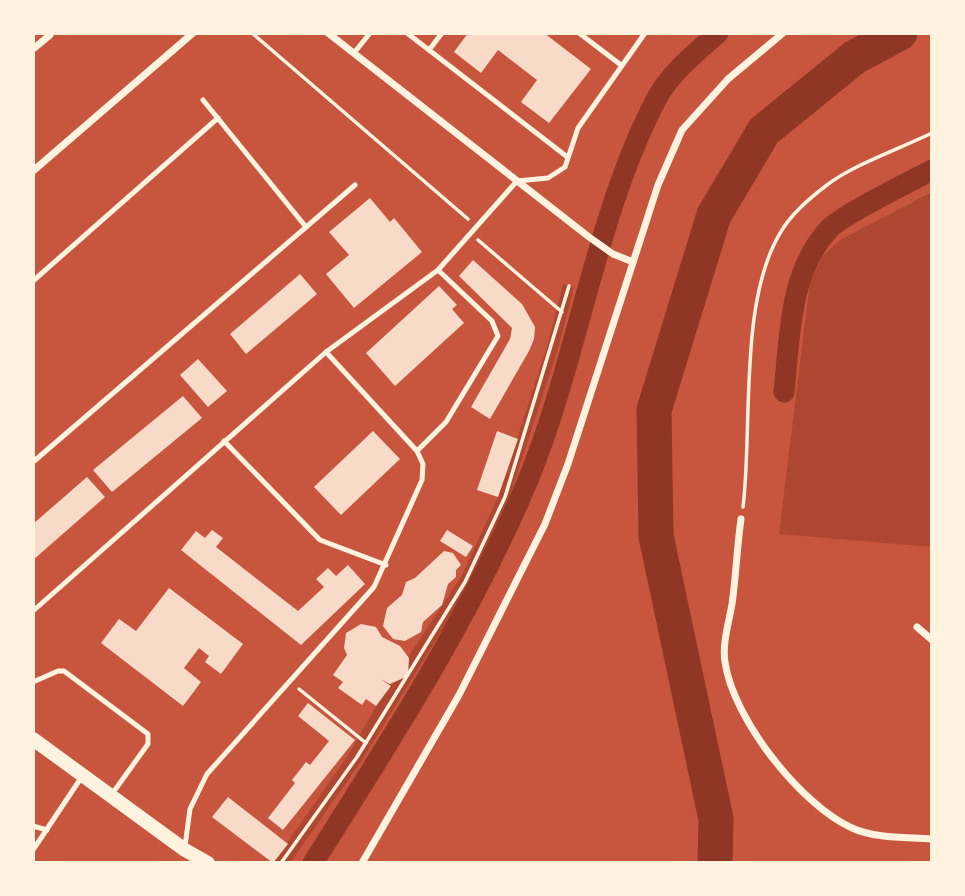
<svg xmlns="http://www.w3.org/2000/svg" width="965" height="896" font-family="Lato,sans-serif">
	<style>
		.green { fill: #ae4732 }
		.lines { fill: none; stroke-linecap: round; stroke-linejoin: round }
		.canal { stroke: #8f3625; stroke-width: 21 }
		.river { stroke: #8f3625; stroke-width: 35 }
		.building { fill: #f7dbc8 }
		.path { stroke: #fff3e0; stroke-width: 3.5 }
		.service { stroke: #fff3e0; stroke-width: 5 }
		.minor { stroke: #fff3e0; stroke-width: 7 }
		.secondary { stroke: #fff3e0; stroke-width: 14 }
	</style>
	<rect width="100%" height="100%" fill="#c8553d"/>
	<!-- green -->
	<g class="green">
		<polygon points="932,192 932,547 779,534 810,282 822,257 840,240"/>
		<polygon points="563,284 574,287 558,349 508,501 470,585 362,760 290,863 273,863 351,751 376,706 461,577 498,497 547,347"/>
	</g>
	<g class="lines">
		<!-- canal -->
		<g class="canal">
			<path d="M784 392C790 336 789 272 829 229 843 214 910 182 932 170"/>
			<path d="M313 863C392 738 471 616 528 480 578 359 596 213 657 98 670 73 697 52 718 33"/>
		</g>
		<!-- river -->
		<polyline class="river" points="715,863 716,819 656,536 654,410 714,215 764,131 855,57 900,33"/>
	</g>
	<!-- building -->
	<g class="building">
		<polygon points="468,33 544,33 591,69 549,123 521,102 537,80 498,50 481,73 454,52"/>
		<polygon points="370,198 390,222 394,218 422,252 354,308 326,274 349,255 329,232"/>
		<polygon points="473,260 522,304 535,327 534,339 529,351 490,419 471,407 510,339 512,328 459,276"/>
		<polygon points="300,274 317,294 246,354 230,334"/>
		<polygon points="439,286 457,305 452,309 464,323 395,386 366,353"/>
		<polygon points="198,359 227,391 208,407 180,375"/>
		<polygon points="183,396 202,418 112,492 93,470"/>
		<polygon points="373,431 400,459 341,515 314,487"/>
		<polygon points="497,431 518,439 498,497 477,490"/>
		<polygon points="87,477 105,497 33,560 33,524"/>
		<polygon points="212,530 223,538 216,547 298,611 324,587 316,579 328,568 336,576 348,565 365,584 301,645 181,550 196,531 205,538"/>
		<polygon points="447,530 473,546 466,557 440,541"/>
		<polygon points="444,551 453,553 461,565 456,570 456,577 448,584 442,605 423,622 421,632 405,641 393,639 383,626 387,608 402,595 406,582 415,578"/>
		<polygon points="169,588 243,644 221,674 205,662 209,656 199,648 184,668 201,682 183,706 101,643 119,619 136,631"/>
		<polygon points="361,624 376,627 382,637 400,646 409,658 408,676 390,684 380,679 391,686 376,706 366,699 362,705 338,688 343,682 333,675 347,655 344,648 346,633"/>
		<polygon points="308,703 355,740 283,830 268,818 295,783 292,780 306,762 310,765 329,741 298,716"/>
		<polygon points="228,797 288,844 273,863 212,817"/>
	</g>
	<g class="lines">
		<!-- path -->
		<g class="path">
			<polyline points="252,33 468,219"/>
			<polyline points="478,240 562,312"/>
			<path d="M743 507C753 427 738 299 782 230 793 212 811 197 827 185 853 165 901 148 932 133"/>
			<polyline points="299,689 366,743"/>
			<polyline points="281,863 357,757 465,582 505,497 569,286"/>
		</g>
		<!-- service -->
		<g class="service">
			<polyline points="407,33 566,156"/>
			<polyline points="579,33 621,65"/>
			<polyline points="429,50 442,33"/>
			<polyline points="354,53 370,33"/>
			<polyline points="203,100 306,227"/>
			<polyline points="33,281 218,118"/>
			<polyline points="224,441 320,540 386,565"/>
			<polyline points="417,451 446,422 498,336 492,321 438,270"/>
			<polyline points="33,462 355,185"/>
			<polyline points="33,611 326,352 438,270 517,181 548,178 565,167 578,128 645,33"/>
			<polyline points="33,682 58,671 64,671 148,734 148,744 112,794"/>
			<polyline points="33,826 47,830"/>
			<polyline points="185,846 190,809 207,774 374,587 422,480 423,464 417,451 326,352"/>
			<polyline points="33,850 81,778"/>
		</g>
		<!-- minor -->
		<g class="minor">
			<polyline points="328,33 589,237 613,254 633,262"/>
			<polyline points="33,49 50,35"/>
			<polyline points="33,171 193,33"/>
			<path d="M741 519C737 547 736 576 732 604 729 622 722 644 725 662 733 719 801 805 852 828 876 839 907 837 932 839"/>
			<polyline points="917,627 932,640"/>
			<polyline points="362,863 459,695 545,524 568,464 658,185 682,130 728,79 783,33"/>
		</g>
		<!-- secondary -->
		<polyline class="secondary" points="33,739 185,850 208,863"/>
	</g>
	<!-- border -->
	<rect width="965" height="896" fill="none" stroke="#fff3e0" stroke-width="70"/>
</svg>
